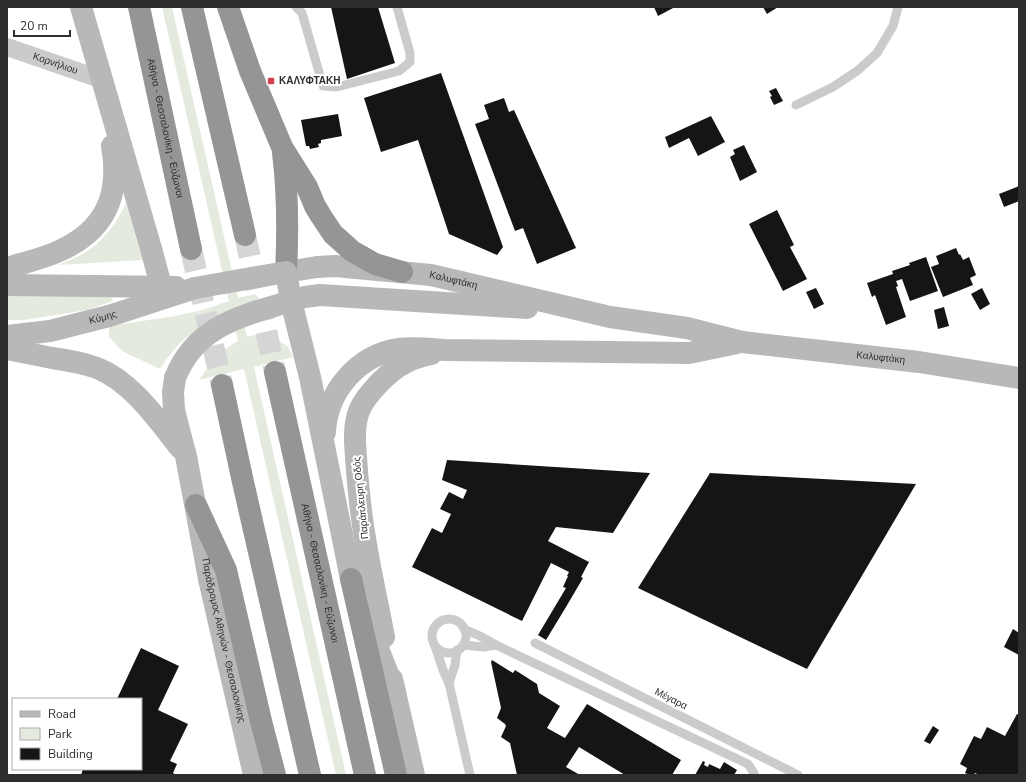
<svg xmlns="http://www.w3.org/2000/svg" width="1026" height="782" font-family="'Nunito Sans',sans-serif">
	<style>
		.green { fill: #e5eade }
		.building { fill: #151515 }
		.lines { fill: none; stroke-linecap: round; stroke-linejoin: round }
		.highway-tunnel { stroke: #d5d5d5; stroke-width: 22; stroke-dasharray: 22 11; stroke-linecap: butt }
		.lane { stroke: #cbcbcb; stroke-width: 9 }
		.street { stroke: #cbcbcb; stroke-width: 18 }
		.secondary { stroke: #b8b8b8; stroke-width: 22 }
		.highway { stroke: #959595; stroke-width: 22 }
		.secondary-bridge { stroke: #b8b8b8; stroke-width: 22 }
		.poi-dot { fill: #d24452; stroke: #fff; stroke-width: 1.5 }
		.labels { text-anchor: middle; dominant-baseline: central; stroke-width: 4; stroke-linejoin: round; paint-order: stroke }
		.street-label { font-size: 10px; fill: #2e2e2e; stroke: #fff }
		.poi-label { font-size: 10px; font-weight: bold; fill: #2e2e2e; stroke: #fff; text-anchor: start }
	</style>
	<rect width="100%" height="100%" fill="#fff"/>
	<!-- green -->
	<g class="green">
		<path d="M162 7H172L238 298 255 294 261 300 240 308 247 337 254 335H268L278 340 288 347 293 357 254 367 346 775H336L244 369 199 380C210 365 220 350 238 341L231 311C216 320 194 330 181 342 173 350 166 359 160 369L122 351 109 337V326L175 316 203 310 229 301Z"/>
		<path d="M126 203 143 260 57 265C65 262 73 259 81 255 102 243 116 225 126 203Z"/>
		<polygon points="108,288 113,301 87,310 24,320 7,320 7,293"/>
	</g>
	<!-- building -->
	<g class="building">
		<polygon points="331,7 378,7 395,63 347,79"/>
		<polygon points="654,7 675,7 658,16"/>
		<polygon points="763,7 778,7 767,14"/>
		<polygon points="441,73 503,247 497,255 449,234 418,140 381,152 364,98"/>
		<polygon points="776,88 783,101 774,105 770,97 772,96 769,91"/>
		<polygon points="504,98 509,112 514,110 576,248 537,264 523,228 515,231 475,124 489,119 484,105"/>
		<polygon points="338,114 342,136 321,140 321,143 318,144 319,147 310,149 309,146 306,146 301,120"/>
		<polygon points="711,116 725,142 698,156 689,138 669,148 665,137"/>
		<polygon points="744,145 757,172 740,181 730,157 735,154 733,150"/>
		<polygon points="1019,186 1019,201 1004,207 999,194"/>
		<polygon points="777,210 794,245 790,247 807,279 783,291 749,224"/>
		<polygon points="956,248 959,255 960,254 963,260 969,257 976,275 970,278 973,285 943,297 931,267 939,264 936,256"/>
		<polygon points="926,257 938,291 910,301 902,279 896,281 898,286 896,287 906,317 886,325 875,295 872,297 867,283 893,274 892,271 910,265 909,263"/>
		<polygon points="816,288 824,304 814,309 806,292"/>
		<polygon points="982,288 990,304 980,310 971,294"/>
		<polygon points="944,307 949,326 938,329 934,310"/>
		<polygon points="447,460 650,473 613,533 556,527 548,541 589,562 581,577 583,578 566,607 546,640 538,635 566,588 563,587 568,576 567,576 569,572 551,563 522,621 412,567 432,528 442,533 451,514 440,509 449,492 463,499 467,490 442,480"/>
		<polygon points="710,473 916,484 807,669 638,588"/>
		<polygon points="1013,629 1019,633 1019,655 1004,647"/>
		<polygon points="141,648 179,666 158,710 188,724 170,761 177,764 173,773 176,775 81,775 83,769 141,769 141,699 117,699"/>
		<polygon points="492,660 513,673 515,670 537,684 539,693 560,706 547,728 565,738 587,704 681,760 672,775 625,775 579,747 566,767 580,775 517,775 510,743 501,737 506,726 505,724 497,718 501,708 491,662"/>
		<polygon points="1017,714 1019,715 1019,775 979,775 975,773 974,775 970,775 965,773 967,768 960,764 974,736 981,739 987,727 1005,736"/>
		<polygon points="933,726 939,730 930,744 924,741"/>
		<polygon points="703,761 705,762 704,765 708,767 709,764 720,769 724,762 737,770 734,775 695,775"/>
	</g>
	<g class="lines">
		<!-- highway-tunnel -->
		<g class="highway-tunnel">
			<polyline points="245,235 275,372"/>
			<polyline points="191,249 222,385"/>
		</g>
		<!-- lane -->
		<g class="lane">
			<polyline points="296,7 302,13 323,86 337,87 399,71 410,62 410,53 397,7"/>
			<polyline points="796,105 833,87 857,71 877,53 893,26 898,7"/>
			<circle cx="449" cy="636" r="17"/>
			<polyline points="464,629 480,636 496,645 748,764 754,773 754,775"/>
			<polyline points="535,643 798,775"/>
			<polyline points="463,645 484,647 496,645"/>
			<polyline points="435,646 443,670 449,683 470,775"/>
			<polyline points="449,683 455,665 457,650"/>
		</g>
		<!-- street -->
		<path class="street" id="s1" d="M7 47 103 80"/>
		<!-- secondary -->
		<g class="secondary">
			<polyline points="81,7 152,252 161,286"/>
			<path d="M7 268C23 263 41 259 57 252 104 232 121 197 112 146"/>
			<polyline points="7,285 176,287"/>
			<polyline points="291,301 305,297 320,295 527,308"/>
			<path id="s2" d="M7 336 50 331 109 316 195 288"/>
			<path d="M7 349C22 352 37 355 52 358 67 360 83 363 97 368 131 381 158 420 180 448"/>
			<path id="s3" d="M175 378 173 392 174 410 179 430 186 456 209 579 254 775"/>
			<path d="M325 432C327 391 358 355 399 349 414 347 429 349 445 350L689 353 737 343"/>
			<path d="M384 637C378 604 370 571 365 538 361 516 359 494 357 471 356 452 352 430 359 411 366 394 389 371 405 363 413 358 422 356 431 354"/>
			<polyline points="392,679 414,775"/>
			<path id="s4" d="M395 692 351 579 310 377 291 301 286 272 317 267 335 266 431 275 610 317 687 328 742 342 919 362 1019 378"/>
		</g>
		<!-- highway -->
		<g class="highway">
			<path id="s5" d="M139 7 191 249"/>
			<polyline points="192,7 245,235"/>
			<polyline points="228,7 250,71 282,147 307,187 315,206 321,216 333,234 352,251 375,264 402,272"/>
			<path d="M283 153C288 193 288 232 286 272"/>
			<path id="s6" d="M275 372 365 775"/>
			<polyline points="222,385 243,482 310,775"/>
			<polyline points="196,505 226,570 261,721 275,775"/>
			<polyline points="351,579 396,775"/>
		</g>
		<!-- secondary-bridge -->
		<g class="secondary-bridge">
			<polyline points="195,288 286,272"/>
			<path d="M175 378C196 325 242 316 291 301"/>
		</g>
	</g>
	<!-- markers -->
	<rect class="poi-dot" x="267" y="77" width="8" height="8" rx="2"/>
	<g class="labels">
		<!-- street labels -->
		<g class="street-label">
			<text stroke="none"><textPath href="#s1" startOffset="51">Κορνήλιου</textPath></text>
			<text stroke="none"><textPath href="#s5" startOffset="124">Αθήνα - Θεσσαλονίκη - Εύζωνοι</textPath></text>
			<text stroke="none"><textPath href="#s4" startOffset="604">Καλυφτάκη</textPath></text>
			<text stroke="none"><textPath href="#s2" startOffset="98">Κύμης</textPath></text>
			<text stroke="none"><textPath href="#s4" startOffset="1039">Καλυφτάκη</textPath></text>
			<text transform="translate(361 498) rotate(-96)">Παράπλευρη Οδός</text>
			<text stroke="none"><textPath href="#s6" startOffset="206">Αθήνα - Θεσσαλονίκη - Εύζωνοι</textPath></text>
			<text stroke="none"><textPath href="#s3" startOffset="268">Παράδρομος Αθηνών - Θεσσαλονίκης</textPath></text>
			<text transform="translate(671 699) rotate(27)">Μέγαρα</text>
		</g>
		<!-- poi labels -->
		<g class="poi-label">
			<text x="279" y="81">ΚΑΛΥΦΤΑΚΗ</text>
		</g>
	</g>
	<!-- border -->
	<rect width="1026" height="782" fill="none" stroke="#2e2e2e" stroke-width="16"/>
	<!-- legend -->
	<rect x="12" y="698" width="130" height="72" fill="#ffffff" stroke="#ababab"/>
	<rect x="20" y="711" width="20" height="6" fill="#b8b8b8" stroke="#ababab"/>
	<text x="48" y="718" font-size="12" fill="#2e2e2e">Road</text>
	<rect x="20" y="728" width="20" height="12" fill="#e5eade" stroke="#ababab"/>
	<text x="48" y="738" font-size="12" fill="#2e2e2e">Park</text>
	<rect x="20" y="748" width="20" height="12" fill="#151515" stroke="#ababab"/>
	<text x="48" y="758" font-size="12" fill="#2e2e2e">Building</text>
	<!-- scale -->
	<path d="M14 30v6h56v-6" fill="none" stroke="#2e2e2e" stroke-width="2"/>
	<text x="20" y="30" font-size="12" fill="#2e2e2e" stroke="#ffffff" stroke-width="3" paint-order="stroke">20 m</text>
</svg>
